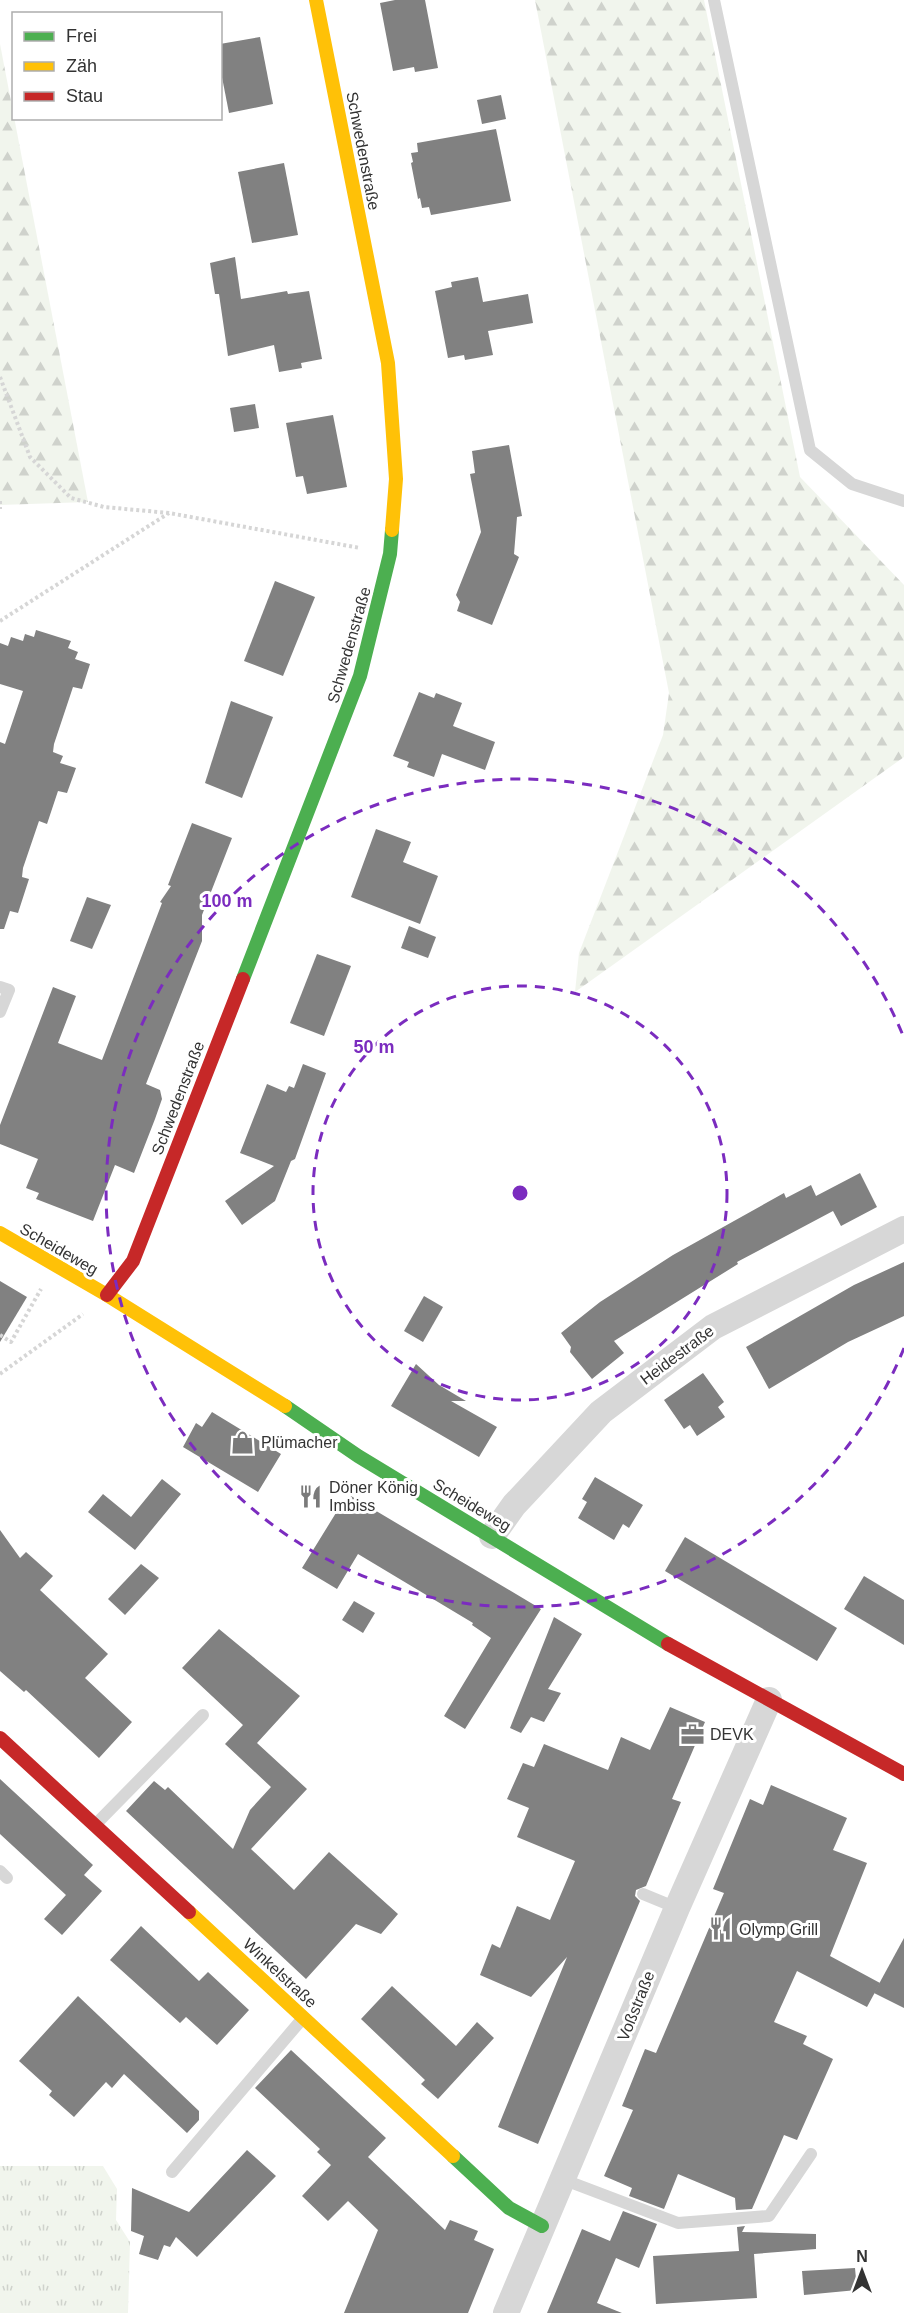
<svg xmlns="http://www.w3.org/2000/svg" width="904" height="2313" font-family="Arial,sans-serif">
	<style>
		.grass { fill: url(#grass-tufts) }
		.forest { fill: url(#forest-firs) }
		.building { fill: #818181 }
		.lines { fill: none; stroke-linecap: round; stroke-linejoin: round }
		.path { stroke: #d6d6d6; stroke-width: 4; stroke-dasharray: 3 3; stroke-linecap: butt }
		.lane { stroke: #d7d7d7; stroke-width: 12 }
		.street { stroke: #d7d7d7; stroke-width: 26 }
		.fast { stroke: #4caf50; stroke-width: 14 }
		.slow { stroke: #ffc107; stroke-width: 14 }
		.jam { stroke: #c62828; stroke-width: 14 }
		.ring { fill: none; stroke: #7b2cbf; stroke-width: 3; stroke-dasharray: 10 8 }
		.labels { text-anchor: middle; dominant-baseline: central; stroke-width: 6; stroke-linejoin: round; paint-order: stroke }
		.street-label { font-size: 16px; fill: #333; stroke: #fff }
		.poi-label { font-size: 16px; fill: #333; stroke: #fff; text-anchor: start }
		.centre { fill: #7b2cbf; stroke: #fff; stroke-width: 3 }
		.ring-label { font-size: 18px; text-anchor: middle; font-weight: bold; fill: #7b2cbf; stroke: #fff; stroke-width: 6; stroke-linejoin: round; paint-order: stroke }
	</style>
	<defs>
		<pattern id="grass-tufts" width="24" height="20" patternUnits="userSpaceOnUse" patternTransform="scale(1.5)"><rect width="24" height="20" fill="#f1f5ed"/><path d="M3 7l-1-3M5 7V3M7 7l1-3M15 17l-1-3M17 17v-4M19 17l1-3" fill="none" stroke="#cfd2cc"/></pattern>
		<pattern id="forest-firs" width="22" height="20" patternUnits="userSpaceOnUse" patternTransform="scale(1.5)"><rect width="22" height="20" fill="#f1f5ed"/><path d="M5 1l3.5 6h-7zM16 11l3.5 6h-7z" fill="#cfd2cc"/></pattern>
	</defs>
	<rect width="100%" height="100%" fill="#fff"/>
	<!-- grass -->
	<polygon class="grass" points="0,2166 103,2166 117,2189 116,2220 130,2242 128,2313 0,2313"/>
	<!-- forest -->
	<g class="forest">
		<polygon points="535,0 704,0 800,477 904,585 904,757 575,992 579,953 663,735 669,693"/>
		<polygon points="0,44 88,502 0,505"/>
	</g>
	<!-- building -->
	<g class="building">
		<polygon points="395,0 425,0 438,68 415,72 414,67 393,71 380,3"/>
		<polygon points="260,37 273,104 229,113 220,67 220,44"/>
		<polygon points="501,95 506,119 482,124 477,100"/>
		<polygon points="496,129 511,201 431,215 429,207 422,208 420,198 418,199 411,163 413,162 411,153 418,152 417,143"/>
		<polygon points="284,163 298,235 252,243 238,172"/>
		<polygon points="235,257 241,299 287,291 288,294 309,291 322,359 301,363 302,368 279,372 274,345 228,356 219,294 215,294 210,263"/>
		<polygon points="478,277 483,302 528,294 533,323 488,331 493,355 465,360 464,355 448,358 435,291 452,287 451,282"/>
		<polygon points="255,404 259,428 234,432 230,408"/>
		<polygon points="333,415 347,487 307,494 303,476 296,477 286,423"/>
		<polygon points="509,445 522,516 517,517 514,554 519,557 492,625 457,611 460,602 456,595 481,532 470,474 475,473 472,451"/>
		<polygon points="275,581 315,597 283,676 244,661"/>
		<polygon points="36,630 71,641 68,648 78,652 75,659 90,664 82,689 73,687 54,744 53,752 63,756 60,763 76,768 67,793 58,791 47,824 39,821 23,868 22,877 29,879 18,913 10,911 4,929 0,929 0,742 5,744 23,691 0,684 0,643 8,646 11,637 23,641 25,634 34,637"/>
		<polygon points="419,692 434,698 436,693 462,703 453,726 495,742 485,770 442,754 434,777 407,767 409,762 393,756"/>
		<polygon points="231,701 273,717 242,798 205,783"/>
		<polygon points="192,823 232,838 202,915 202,941 146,1084 160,1090 162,1099 155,1119 134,1173 115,1165 93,1221 36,1199 39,1193 26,1188 38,1159 0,1144 0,1125 53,987 76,996 58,1043 102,1060 162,903 160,902 171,886 168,885"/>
		<polygon points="376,829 411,842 403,862 438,876 420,924 351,897"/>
		<polygon points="87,897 111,905 92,949 70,941"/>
		<polygon points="409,926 436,937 428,958 401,948"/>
		<polygon points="317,954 351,966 324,1036 290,1023"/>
		<polygon points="303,1064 326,1073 295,1159 291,1161 275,1201 242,1225 225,1201 274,1166 240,1153 267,1084 286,1092 289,1086 294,1088"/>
		<polygon points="860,1173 877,1207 841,1226 833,1211 737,1262 738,1264 614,1341 624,1353 592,1379 570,1352 571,1347 561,1333 600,1302 673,1255 784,1193 786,1198 811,1185 816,1196"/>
		<polygon points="904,1262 904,1316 848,1342 769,1389 746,1347 854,1285"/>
		<polygon points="0,1281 27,1297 0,1342"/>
		<polygon points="424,1296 443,1307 423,1342 404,1331"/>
		<polygon points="416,1364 439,1385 466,1401 451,1401 497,1427 479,1457 391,1406"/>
		<polygon points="703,1373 724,1402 718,1407 725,1417 697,1436 690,1425 684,1429 664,1400"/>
		<polygon points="212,1412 281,1454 258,1492 183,1447 196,1423 202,1427"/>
		<polygon points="595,1477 643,1505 629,1528 623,1524 614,1540 578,1518 587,1502 582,1499"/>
		<polygon points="162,1479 181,1494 135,1550 88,1512 103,1494 131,1517"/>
		<polygon points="351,1496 541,1609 465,1729 444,1716 491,1638 472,1625 473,1623 358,1554 337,1589 302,1568 339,1508 342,1509"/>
		<polygon points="0,1530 20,1558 26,1552 53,1576 40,1590 108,1654 85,1678 132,1722 99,1758 26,1690 24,1692 0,1671"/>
		<polygon points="685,1537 837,1628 817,1661 665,1571"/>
		<polygon points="141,1564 159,1578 125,1615 108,1599"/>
		<polygon points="864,1576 904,1600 904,1645 844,1609"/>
		<polygon points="354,1601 375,1613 363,1633 342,1620"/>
		<polygon points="554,1617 582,1634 548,1689 561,1693 544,1722 531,1717 521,1733 510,1728"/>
		<polygon points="219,1629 300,1696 257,1743 307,1789 251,1849 294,1890 329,1852 398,1914 381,1934 356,1924 306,1979 126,1811 154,1781 165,1790 168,1787 233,1849 250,1810 271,1787 225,1744 243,1725 182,1668"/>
		<polygon points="670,1707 705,1722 672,1799 681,1802 646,1886 636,1890 635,1896 640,1901 538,2144 498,2127 567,1957 531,1997 480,1975 492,1944 500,1948 517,1906 550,1920 575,1861 517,1837 529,1808 507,1799 523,1763 534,1767 544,1744 608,1770 621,1737 650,1750"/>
		<polygon points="0,1779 93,1865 84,1875 102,1891 62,1935 44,1919 66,1895 0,1834"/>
		<polygon points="771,1785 847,1818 833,1850 867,1863 830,1956 880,1983 867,2007 797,1971 774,2022 807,2036 803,2044 833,2059 797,2140 784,2135 752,2209 736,2210 735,2198 678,2174 664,2209 629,2196 632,2188 604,2176 633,2110 622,2106 645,2049 656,2053 724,1893 713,1889 750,1799 763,1805"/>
		<polygon points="141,1926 199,1981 208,1972 249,2010 217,2045 186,2017 180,2023 110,1960"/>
		<polygon points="904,1938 904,2008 874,1993"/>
		<polygon points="392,1986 456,2046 477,2022 494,2038 438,2099 421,2084 425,2080 361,2019"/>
		<polygon points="78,1996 199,2111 199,2120 187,2133 124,2074 112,2088 106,2082 74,2117 49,2095 52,2091 19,2061"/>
		<polygon points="291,2050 386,2138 368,2157 445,2230 450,2220 478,2231 474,2240 494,2249 468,2313 344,2313 378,2230 348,2201 328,2221 302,2196 331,2165 317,2152 320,2149 255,2088"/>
		<polygon points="247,2150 276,2176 197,2257 176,2237 170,2247 164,2245 158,2260 139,2254 144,2236 131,2231 132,2188 189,2212"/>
		<polygon points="623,2211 657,2224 639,2268 616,2258 597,2303 622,2313 547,2313 582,2229 610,2241"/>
		<polygon points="745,2226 742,2232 816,2234 816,2249 754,2254 757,2298 656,2304 653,2256 739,2251 737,2227"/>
		<polygon points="855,2268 857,2290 804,2295 802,2271"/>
	</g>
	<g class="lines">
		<!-- path -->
		<g class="path">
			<polyline points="0,377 30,457 71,498 104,507 169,513 360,548"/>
			<polyline points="0,501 0,509"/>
			<polyline points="0,621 169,513"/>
			<polyline points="0,1335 11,1342 41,1289"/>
			<polyline points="0,1374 83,1314"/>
		</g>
		<!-- lane -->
		<g class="lane">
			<polyline points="714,0 810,450 852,484 904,501"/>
			<polyline points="0,987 9,990 0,1012"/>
			<polyline points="96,1824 203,1715"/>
			<polyline points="0,1871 7,1878"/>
			<polyline points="643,1894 677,1908"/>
			<polyline points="172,2172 303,2018"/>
			<polyline points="562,2179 678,2223 769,2216 811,2154"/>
		</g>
		<!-- street -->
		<g class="street">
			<polyline points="492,1536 514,1505 601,1412 713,1327 904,1229"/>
			<polyline points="506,2313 677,1908 769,1700"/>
		</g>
		<!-- fast -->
		<g class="fast">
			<polyline points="243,979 360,676 390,554 392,530"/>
			<polyline points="285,1406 358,1456 668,1644"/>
			<polyline points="453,2156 509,2208 542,2226"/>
		</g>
		<!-- slow -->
		<g class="slow">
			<polyline points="316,0 388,363 396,479 392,530"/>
			<polyline points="0,1233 107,1295 285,1406"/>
			<polyline points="189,1912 453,2156"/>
		</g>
		<!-- jam -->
		<g class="jam">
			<polyline points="107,1295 133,1261 243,979"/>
			<polyline points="668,1644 904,1774"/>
			<polyline points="0,1738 189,1912"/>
		</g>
	</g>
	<!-- distance rings -->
	<g class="ring">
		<circle cx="520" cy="1193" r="207"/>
		<path d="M904 1348A414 414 0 1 1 904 1038"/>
	</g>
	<!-- icons -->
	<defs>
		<symbol id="shop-bare" viewBox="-9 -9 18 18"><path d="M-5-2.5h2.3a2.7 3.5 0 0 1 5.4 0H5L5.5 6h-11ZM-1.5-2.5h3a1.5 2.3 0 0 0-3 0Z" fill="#7a7a7a" stroke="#fff" stroke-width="2.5" paint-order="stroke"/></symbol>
		<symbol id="restaurant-bare" viewBox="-9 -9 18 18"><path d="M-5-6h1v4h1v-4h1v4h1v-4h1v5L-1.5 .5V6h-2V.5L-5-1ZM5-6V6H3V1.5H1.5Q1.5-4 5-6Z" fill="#7a7a7a" stroke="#fff" stroke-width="2.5" paint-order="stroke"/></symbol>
		<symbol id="office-bare" viewBox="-9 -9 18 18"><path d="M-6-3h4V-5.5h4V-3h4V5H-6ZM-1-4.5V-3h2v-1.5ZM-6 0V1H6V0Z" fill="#7a7a7a" stroke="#fff" stroke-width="2.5" paint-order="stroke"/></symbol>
	</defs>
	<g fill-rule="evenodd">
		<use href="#shop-bare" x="226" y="1426" width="33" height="33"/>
		<use href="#restaurant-bare" x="294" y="1480" width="33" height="33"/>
		<use href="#office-bare" x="676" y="1718" width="33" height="33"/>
		<use href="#restaurant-bare" x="704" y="1912" width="33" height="33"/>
	</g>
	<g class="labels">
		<!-- street labels -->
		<g class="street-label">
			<text transform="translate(363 151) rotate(79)">Schwedenstraße</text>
			<text transform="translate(349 645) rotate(-74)">Schwedenstraße</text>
			<text transform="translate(178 1098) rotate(-69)">Schwedenstraße</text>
			<text transform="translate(59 1249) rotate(30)">Scheideweg</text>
			<text transform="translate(677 1355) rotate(-37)">Heidestraße</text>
			<text transform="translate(472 1505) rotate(31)">Scheideweg</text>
			<text transform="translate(280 1973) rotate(43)">Winkelstraße</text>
			<text transform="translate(636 2006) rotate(-68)">Voßstraße</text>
		</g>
		<!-- poi labels -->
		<g class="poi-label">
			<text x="261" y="1442">Plümacher</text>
			<text x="329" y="1487">Döner König<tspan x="329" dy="18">Imbiss</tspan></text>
			<text x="710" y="1734">DEVK</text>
			<text x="739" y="1929">Olymp Grill</text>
		</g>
	</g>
	<circle cx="520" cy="1193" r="9" class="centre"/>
	<g class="ring-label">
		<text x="227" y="907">100 m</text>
		<text x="374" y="1053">50 m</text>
	</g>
	<!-- legend -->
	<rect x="12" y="12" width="210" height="108" fill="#ffffff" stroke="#adadad" stroke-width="1.5"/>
	<rect x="24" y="32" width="30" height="9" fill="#4caf50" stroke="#adadad" stroke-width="1.5"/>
	<text x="66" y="42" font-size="18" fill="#333333">Frei</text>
	<rect x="24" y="62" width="30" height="9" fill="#ffc107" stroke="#adadad" stroke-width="1.5"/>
	<text x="66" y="72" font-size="18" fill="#333333">Zäh</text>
	<rect x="24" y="92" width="30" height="9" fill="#c62828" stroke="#adadad" stroke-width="1.5"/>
	<text x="66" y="102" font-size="18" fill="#333333">Stau</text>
	<!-- north arrow -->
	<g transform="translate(862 2271)" stroke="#ffffff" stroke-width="4.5" paint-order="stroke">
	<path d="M0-4.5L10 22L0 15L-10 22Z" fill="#333333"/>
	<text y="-9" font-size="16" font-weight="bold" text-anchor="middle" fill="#333333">N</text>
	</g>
</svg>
